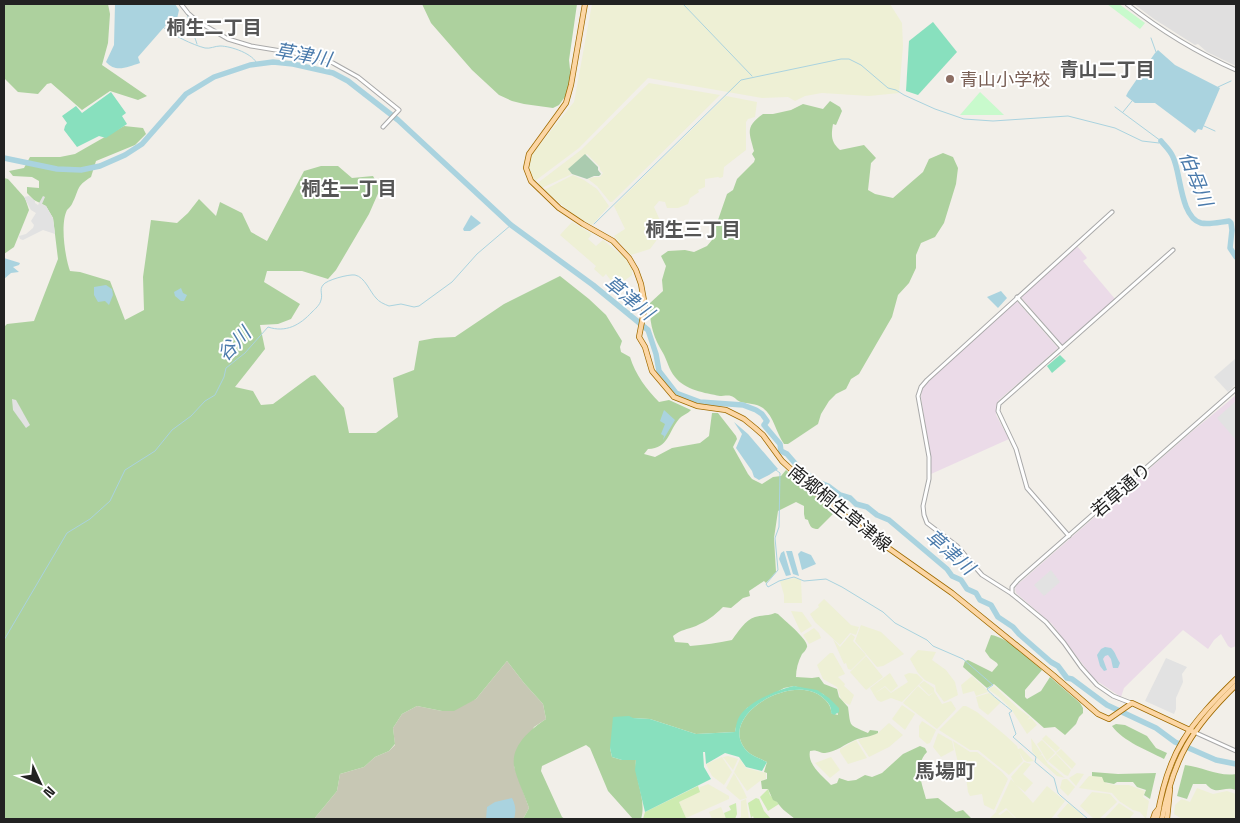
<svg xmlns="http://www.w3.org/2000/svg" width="1240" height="823" font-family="'Space Grotesk','Noto Sans JP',sans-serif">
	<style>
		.residential { fill: #e0dfdf }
		.industrial { fill: #ebdbe8 }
		.construction { fill: #c7c7b4 }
		.farmland { fill: #eef0d5 }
		.grass { fill: #cdebb0 }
		.forest { fill: #add19e }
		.cemetery { fill: #aacbaf }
		.park { fill: #c8facc }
		.pitch { fill: #88e0be }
		.parking { fill: #e2e2e2 }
		.water { fill: #aad3df }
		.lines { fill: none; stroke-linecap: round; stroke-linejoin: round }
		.stream { stroke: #aad3df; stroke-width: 1 }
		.river { stroke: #aad3df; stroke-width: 5.5 }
		.minor-casing { stroke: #a9a9a9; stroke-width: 5 }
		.major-casing { stroke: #a06b00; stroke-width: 6 }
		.minor { stroke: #fff; stroke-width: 3 }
		.major { stroke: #fcd6a4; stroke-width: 4.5 }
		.education-dot { fill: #8d6e63; stroke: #fff; stroke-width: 2 }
		.labels { text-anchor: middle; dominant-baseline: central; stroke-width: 4; stroke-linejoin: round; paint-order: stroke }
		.education-label { font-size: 18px; fill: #785e54; stroke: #fff; text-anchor: start }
		.street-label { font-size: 18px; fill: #222; stroke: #fff }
		.neighbourhood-label { font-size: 19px; font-weight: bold; fill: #555; stroke: #fff }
		.water-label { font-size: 19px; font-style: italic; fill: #4a7aab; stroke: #fff }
		.quarter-label { font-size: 20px; font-weight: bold; fill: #555; stroke: #fff }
	</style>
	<rect width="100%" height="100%" fill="#f2efe9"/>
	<!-- residential -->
	<polygon class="residential" points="1134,4 1236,4 1236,66 1207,52 1198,44 1195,45 1154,19"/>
	<!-- industrial -->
	<g class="industrial">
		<polygon points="1077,246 1087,258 1083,261 1115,299 1062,345 1020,296"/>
		<polygon points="1016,300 1058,348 999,400 996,408 996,415 1009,439 931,474 931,461 921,397 922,390 927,383"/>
		<polygon points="1236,395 1236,646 1231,648 1228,646 1221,634 1214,640 1208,649 1183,630 1124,688 1121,697 1094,679 1052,624 1016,593 1015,589 1016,586 1189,434"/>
	</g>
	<!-- construction -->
	<polygon class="construction" points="507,661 524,683 543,704 546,719 534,727 514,766 529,808 523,819 314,819 337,791 340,774 364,767 375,757 389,751 395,745 393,728 402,714 417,706 442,711 476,699"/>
	<!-- farmland -->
	<g class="farmland">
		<polygon points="592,4 890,4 902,23 903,46 899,93 869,96 822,93 805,96 795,101 788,97 762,98 648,78 579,148 535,181 530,173 529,161 533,153 574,102"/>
		<polygon points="649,83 720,95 612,202 610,202 597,186 588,179 594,177 600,177 603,173 600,170 600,167 587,154 569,170 572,174 542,188 538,185 539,182 581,150"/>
		<polygon points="726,96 757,102 755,117 748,119 746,122 746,150 724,167 723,177 720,178 718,177 705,179 705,187 698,190 699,192 690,198 688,204 678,208 667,208 665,202 659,201 654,207 663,227 656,241 650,249 631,255 614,236 625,229 614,206"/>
		<polygon points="573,175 584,180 597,189 609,206 592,225 574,215 544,190"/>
		<polygon points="572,222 592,234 588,239 596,246 603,240 625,258 632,269 632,275 616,287 606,274 603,277 594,269 596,266 560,235"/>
		<polygon points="795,578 801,580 802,603 784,603 784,595 780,581"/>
		<polygon points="824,599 851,625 859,627 856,635 850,633 840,645 815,622 810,614 819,607 818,605"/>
		<polygon points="791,611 802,612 812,626 801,633"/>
		<polygon points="861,625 881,632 904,654 883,666 877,667 855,641"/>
		<polygon points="814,628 819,633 821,638 809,644 803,635"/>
		<polygon points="851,634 855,637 853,641 866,655 851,670 848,669 846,663 844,664 833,639 840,647"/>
		<polygon points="918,650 936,652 932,660 946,670 955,682 958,695 944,702 936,691 935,685 925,680 918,673 910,659"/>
		<polygon points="830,653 833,653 844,672 845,674 838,677 845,684 844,686 854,695 850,705 845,703 841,699 837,687 823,679 817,665"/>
		<polygon points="866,656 883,677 866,690 850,672"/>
		<polygon points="890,673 898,686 891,692 885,686 875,693 885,687 891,693 908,682 904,675 909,673 917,674 923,680 902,702 891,698 881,702 877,700 870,688"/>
		<polygon points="972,676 986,689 988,692 976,696 974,691 963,694 961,685"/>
		<polygon points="924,681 934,688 934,691 942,704 951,701 956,709 937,729 903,703 918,686 929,696 934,692 929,695 919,685"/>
		<polygon points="994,686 1019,709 1030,717 1027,720 1031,718 1037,725 1027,734 1011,709 999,697 988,689"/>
		<polygon points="989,693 1001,702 988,715 979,708 976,697"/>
		<polygon points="902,705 915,714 905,730 892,719"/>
		<polygon points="963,706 966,706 977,712 1005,735 1017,746 1018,749 1021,748 1034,761 1027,762 1024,760 1019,752 1023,761 1009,775 978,750 970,750 939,730"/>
		<polygon points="922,721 936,730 930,743 927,744 919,737 919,726"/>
		<polygon points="889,723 903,735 889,747 869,757 858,740 878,733"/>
		<polygon points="938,733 952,741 954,750 941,757 933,747"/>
		<polygon points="1046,735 1060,748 1056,752 1042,739"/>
		<polygon points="1031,738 1042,754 1039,756 1042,755 1048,764 1065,778 1057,776 1036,757 1032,751"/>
		<polygon points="856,740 867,758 848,764 840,752 840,749"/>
		<polygon points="1042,740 1055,753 1047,761 1037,744"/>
		<polygon points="953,741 970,752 977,752 1002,772 1008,779 994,810 984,805 982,794 970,796 968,792 966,777 958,763"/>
		<polygon points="1061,749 1076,764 1072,769 1056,753"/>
		<polygon points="1056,754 1071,770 1068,776 1065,775 1048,761"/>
		<polygon points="728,756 738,759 733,770 723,757"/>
		<polygon points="722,757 732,772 724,785 712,776 706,764"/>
		<polygon points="831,757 840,770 830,778 815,763"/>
		<polygon points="740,759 746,768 766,773 766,779 760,781 747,791 734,772"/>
		<polygon points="1024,762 1031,764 1023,774 1033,783 1025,792 1015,784 1011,777"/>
		<polygon points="734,773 744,791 747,798 740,800 726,788"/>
		<polygon points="1077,773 1084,774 1076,786 1069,778"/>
		<polygon points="1089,776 1104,776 1106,783 1115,785 1129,785 1145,791 1143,797 1149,801 1146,819 1140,812 1133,810 1119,801 1112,793 1079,788"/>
		<polygon points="1011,779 1033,803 1047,786 1065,801 1051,819 1017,819 1006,808 998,814 1000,815 1007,810 1016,819 989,819 996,812 997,813 996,811"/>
		<polygon points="1064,779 1067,779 1075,787 1068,796 1060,788 1062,780"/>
		<polygon points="708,784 729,796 729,799 686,818 679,802 699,792 700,787"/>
		<polygon points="1197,788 1213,794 1227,791 1236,794 1236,819 1182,819 1174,814 1175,805 1178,802 1182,799 1190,802"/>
		<polygon points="1092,792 1110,794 1117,802 1099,819 1094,819 1080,806"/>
		<polygon points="746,799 749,819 737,819 741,817 741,801"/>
		<polygon points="1068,803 1084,816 1081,819 1061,819 1057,816"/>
		<polygon points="1119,803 1134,813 1129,819 1104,819"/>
		<polygon points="721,807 726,819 712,819 709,812"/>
	</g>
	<!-- grass -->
	<g class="grass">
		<polygon points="698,786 700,792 679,802 686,818 643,819 645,812"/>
		<polygon points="768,789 770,795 779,804 768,811 760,797"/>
		<polygon points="756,798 759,799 764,811 771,819 754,819 753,816 751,818 748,803"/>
		<polygon points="736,803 737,814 735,819 726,819 724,813 731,810 729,806"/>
	</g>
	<!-- forest -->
	<g class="forest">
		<polygon points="4,4 108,4 110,14 108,43 102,65 147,96 138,100 110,91 82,110 51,83 47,84 38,94 18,92 4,78"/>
		<polygon points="422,4 577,4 569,60 572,87 559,105 553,108 524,104 512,101 499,95 472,70 431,23"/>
		<path d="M830 101 840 107 842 111 836 125 833 124C831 136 831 142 840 150L864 145 876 158 871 163 868 190 875 194 893 198 923 172 929 159 943 153 953 157 958 168 956 184 944 223 935 237 921 243 916 255V268L909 283 898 295 892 317 859 374 851 379 846 389 836 394 829 401 821 414 818 424 788 444H784C776 433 774 416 763 408 756 403 748 404 741 402 737 401 735 397 731 396 728 395 723 396 720 396 705 393 685 390 675 377 669 370 667 360 663 353 653 337 649 322 650 303L663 291 662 280 666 266 661 256 668 251 685 250 694 252 707 246 712 240 714 225 718 220 727 194 733 190 737 179 754 162 755 159 752 154 754 151C749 132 745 127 763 114H773L791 110 803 104 823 109Z"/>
		<path d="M124 126 143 128 146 134 135 145 96 161 91 177C75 187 80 189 72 204 71 206 69 208 67 210 60 224 65 257 70 271L80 272 110 281 125 320 144 310 143 277 151 220 177 223 188 213 199 199 216 216 220 202 242 213 251 232 267 241 304 171 321 166H338L352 178 373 176 380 189 369 214 336 270 328 279 302 271H267L264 282 300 304 291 319 278 324 260 325 265 349 235 387 253 391 261 405 273 404 311 376 315 375 344 408 349 433H376L398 417 393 378 414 370 419 341 435 338 455 337 504 304 560 276 589 299 606 315 622 341 620 347 621 352 630 357C635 374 647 390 659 402L669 400 691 410C688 414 682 415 679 419 668 432 669 448 648 449L644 454 655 457 672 448 700 443 709 436 712 413H718L736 436 737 439 733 447 748 474 752 479 762 484 773 477 781 476 786 470 834 513 818 529C812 529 810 527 808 520L805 519 804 514V506L796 502 778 511 774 538 776 572 766 583 764 581 749 591 750 596 743 598 731 608 723 607C714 616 707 621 696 626 686 630 682 629 673 636L675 642 688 643 690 646C704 645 718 643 732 640 738 632 745 620 755 617 762 615 768 616 775 613L778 614C784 620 809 640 807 647 806 650 804 652 802 654 798 662 796 669 796 677L812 678 819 677 824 684 837 689 839 697 848 707C851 728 848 724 868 733L870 730 878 731V733C871 737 862 737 855 740 845 744 836 752 825 753 819 753 817 749 810 751 807 765 823 776 831 785L837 783 839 778 848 781 856 780 865 775 872 777 882 773 903 754 920 746 925 748 927 752C914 765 922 784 926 799L938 798 956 812 963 810 972 819H795C786 811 784 812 777 802L773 800 768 789H762L761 781 767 779V773L764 772 767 762C761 759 752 756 747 751 715 717 792 672 822 697 827 701 832 707 831 713L838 715 836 707 823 694 794 686 784 688 747 708 736 727 735 732 696 734 650 719 633 718 610 748 612 757 622 760 636 759C634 779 647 800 641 819H633L608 791 590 748 586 745 542 766 541 771 562 817 565 819H523L529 808C525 796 516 777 514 766 511 745 531 729 546 719L543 704 524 683 507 661 476 699 454 711H442L417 706 402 714 393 728 395 744 389 751 375 757 364 767 340 774 337 791 314 819H4V327L7 324 34 321 58 259 53 218 46 206 34 200 27 193V187L39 188V181L32 177 13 176 9 171 24 168 30 157H60L75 154Z"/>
		<polygon points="4,178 8,179 25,198 29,210 14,247 4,254"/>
		<path d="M991 635C1007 637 1030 659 1042 670L1025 690V697L1027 699 1041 691 1050 677 1080 703 1083 708V713L1079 717 1076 724 1065 735 1055 727 1044 728 994 684 987 688 963 667 965 661 968 660 992 672 998 665 997 663 990 658 985 651Z"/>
		<path d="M1116 724 1125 725 1147 736 1156 748 1167 753 1164 759C1147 750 1124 742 1112 726Z"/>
		<path d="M1185 765C1203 767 1219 777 1236 774V790C1223 785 1217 797 1206 784H1193L1187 799 1177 796Z"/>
		<polygon points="1092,772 1118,774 1156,773 1150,799 1144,795 1146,790 1137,787 1133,782 1117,782 1114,784 1104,782 1102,777 1092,776"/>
	</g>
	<!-- cemetery -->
	<polygon class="cemetery" points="585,154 598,167 598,170 601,174 599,176 594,176 587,179 572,174 568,169"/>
	<!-- park -->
	<g class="park">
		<polygon points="1107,4 1119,4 1145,23 1140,29"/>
		<polygon points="980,92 1004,115 960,115"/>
	</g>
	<!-- pitch -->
	<g class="pitch">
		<polygon points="933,22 957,52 918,95 906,91 909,41"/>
		<polygon points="111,92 126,113 122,116 127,124 106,138 99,136 77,147 64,130 65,126 67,123 62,116 76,106 82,113"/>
		<polygon points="1060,355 1066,361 1052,373 1047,366"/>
		<path d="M794 686 817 690 829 698 839 708V712L834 715 831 713C832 706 827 701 822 697 792 672 715 717 747 751 752 756 761 759 767 762L762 771 746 767 739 757 725 753 706 764 705 752H703L704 767 711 779 645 812 635 770 636 760H622L612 757 610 748 613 717 629 716 633 718 650 719 696 734 735 732C736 726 737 719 741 714 751 701 779 689 794 686Z"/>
	</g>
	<!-- parking -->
	<g class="parking">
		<polygon points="29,196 35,201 35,203 38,205 43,196 45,197 42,204 46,206 53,218 55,234 43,230 23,240 20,239 19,236 26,234 33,228 34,225 31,221 36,213 31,210 24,197"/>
		<polygon points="1235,359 1236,384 1228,392 1214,377"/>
		<polygon points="12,399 16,400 30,425 26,428 13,410"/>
		<polygon points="1236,401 1236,440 1217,418"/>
		<polygon points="1051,570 1060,582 1044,596 1034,585"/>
		<polygon points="1166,658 1187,667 1182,674 1183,682 1176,698 1176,709 1174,714 1145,701"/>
	</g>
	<!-- water -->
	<g class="water">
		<path d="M115 4H175L179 10 177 19 166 25 138 57 140 63C127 67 116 73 106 62L114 45Z"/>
		<polygon points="1158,50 1175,65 1220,88 1202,130 1198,129 1195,133 1155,103 1135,103 1126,96 1128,92 1155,53"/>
		<polygon points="471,215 481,223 470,231 464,231 463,229"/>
		<polygon points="4,258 20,263 19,265 13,267 19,272 11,273 4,279"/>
		<polygon points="106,285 112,289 113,295 109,305 105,301 98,302 94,295 94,287"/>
		<polygon points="181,288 183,293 187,295 184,301 181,301 175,296 174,292"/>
		<polygon points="1001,291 1007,298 998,308 987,297"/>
		<polygon points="664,410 675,420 663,440 664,436 661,434 665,424 660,421"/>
		<polygon points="734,422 748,434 778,469 769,475 759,480 754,477 752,471 736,448 742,434"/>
		<polygon points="784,551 791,575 786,576 779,559 781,553"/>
		<polygon points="786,551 792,551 799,576 793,574"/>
		<polygon points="801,551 811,555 816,564 802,570 798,554"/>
		<path d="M1105 647 1111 648C1116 653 1116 657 1120 663L1118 668H1113L1111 659 1108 655 1105 656 1103 659 1107 670 1104 671 1100 666 1097 655 1101 649Z"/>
		<path d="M512 798C516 806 516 811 514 819H486L487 807 495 802Z"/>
	</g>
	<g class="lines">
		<!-- stream -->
		<g class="stream">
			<polyline points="683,4 752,76"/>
			<polyline points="187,14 197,44"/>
			<path d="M163 27C172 35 193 45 205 48 210 49 215 46 220 46 231 46 254 54 257 64"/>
			<polyline points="1151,38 1156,52"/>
			<polyline points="1218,87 1231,81"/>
			<polyline points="1123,112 1132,101"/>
			<polyline points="1204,126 1215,131"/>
			<polyline points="1175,163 1178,159"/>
			<polyline points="594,224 741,80 841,59 849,59 861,65 888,88 896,90 904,95 935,109 964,119 993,121 1068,116 1115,128 1142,141 1159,143 1161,141 1115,107"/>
			<path d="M776 470 780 473 779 527 775 538 778 570 766 584 768 587 779 581 790 578 794 577 804 581 826 579 842 587 883 612 895 623 927 640 933 646 963 659 993 685 987 689C990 694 1005 705 1012 711L1009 713 1016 734 1013 737 1036 757 1035 762 1054 778 1058 793 1061 796 1088 819"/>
			<path d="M4 640 67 533 90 519 110 501 125 470 155 451 172 430 191 416 205 401 215 395 224 377 226 368 245 353 268 327C286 333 300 325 312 312 315 309 320 305 321 300 323 294 319 290 323 285 326 280 349 274 355 275 365 277 370 292 376 298 379 302 384 304 389 306L401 304 414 307 419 306 452 282 477 254 511 225"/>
		</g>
		<!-- river -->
		<g class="river">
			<path d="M1161 141C1165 146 1170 150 1173 157 1181 173 1180 217 1201 223 1209 225 1220 222 1229 221L1231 223 1232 230 1230 248 1236 257"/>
			<polyline points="4,158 57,169 81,170 100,166 125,155 142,144 186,94 214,77 250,65 273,62 293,64 333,73 348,81 398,120 511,225 593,285 648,330 656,354 659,371 676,393 700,402 743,405 756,410 762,414 767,421 764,425 780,444 781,451 787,454 800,469 818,482 828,486 840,495 850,498 856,504 867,507 877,515 889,520 947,569 952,576 961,580 967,589 976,593 980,600 991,605 998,617 1013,627 1019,634 1051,662 1058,666 1067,678 1072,679 1107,705 1156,728 1175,742 1216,760 1236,764"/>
		</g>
		<defs>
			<g id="minor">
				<polyline points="181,4 188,13 197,21 228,39 251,46 312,56 333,63 358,77 399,110 383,127"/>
				<path d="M1127 4C1160 30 1198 53 1236 70"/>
				<polyline points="1112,212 927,380 921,387 918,396 929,457 929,479 923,506 924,515 927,523 957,546 982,575 1012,594 1046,622 1064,643 1081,667 1097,685 1113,696 1131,703"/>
				<polyline points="1017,297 1062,348"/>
				<polyline points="1069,536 1027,488 1016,449 998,411 999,404 1173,250"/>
				<polyline points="1012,594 1012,587 1018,580 1236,389"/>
				<polyline points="1194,732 1236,751"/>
			</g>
			<g id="major">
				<polyline points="585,4 571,85 566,103 529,154 526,168 531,181 559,208 583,224 613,241 629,258 636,270 641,284 645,306 639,337 645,347 652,371 674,397 697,406 726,410 744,419 755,428 763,435 782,461 823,499 867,533 952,593 1053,675 1098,714 1109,719 1132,703 1194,732"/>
				<polyline points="1153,819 1155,813 1159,808"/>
				<path d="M1157 819C1167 752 1189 725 1236 679"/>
				<path d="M1162 819C1173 758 1192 728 1236 685"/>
				<polyline points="1167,819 1170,789"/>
			</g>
		</defs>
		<!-- minor casing -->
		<use href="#minor" class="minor-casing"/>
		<!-- major casing -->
		<use href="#major" class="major-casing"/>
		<!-- minor -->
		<use href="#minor" class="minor"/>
		<!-- major -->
		<use href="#major" class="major"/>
	</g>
	<!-- markers -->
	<circle class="education-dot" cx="950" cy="79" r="5"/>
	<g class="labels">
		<!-- education labels -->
		<g class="education-label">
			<text x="960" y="79">青山小学校</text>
		</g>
		<!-- street labels -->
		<g class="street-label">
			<text transform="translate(1121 490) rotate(-41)">若草通り</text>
			<text transform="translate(840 508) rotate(39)">南郷桐生草津線</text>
		</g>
		<!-- neighbourhood labels -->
		<g class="neighbourhood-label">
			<text x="214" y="27">桐生二丁目</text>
			<text x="1107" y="69">青山二丁目</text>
			<text x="349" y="188">桐生一丁目</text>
			<text x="693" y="229">桐生三丁目</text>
		</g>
		<!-- water labels -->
		<g class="water-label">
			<text transform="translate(303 55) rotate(10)">草津川</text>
			<text transform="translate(1196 179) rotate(68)">伯母川</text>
			<text transform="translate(629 298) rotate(39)">草津川</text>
			<text transform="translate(234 344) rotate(-46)">谷川</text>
			<text transform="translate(950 552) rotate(41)">草津川</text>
		</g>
		<!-- quarter labels -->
		<g class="quarter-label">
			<text x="945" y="771">馬場町</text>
		</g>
	</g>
	<!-- border -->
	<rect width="1240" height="823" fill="none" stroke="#222222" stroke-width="10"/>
	<!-- north arrow -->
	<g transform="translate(40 783) rotate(134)" stroke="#ffffff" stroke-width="4" paint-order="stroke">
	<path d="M0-4L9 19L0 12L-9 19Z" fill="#222222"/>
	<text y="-8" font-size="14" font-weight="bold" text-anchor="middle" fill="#222222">N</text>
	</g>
</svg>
